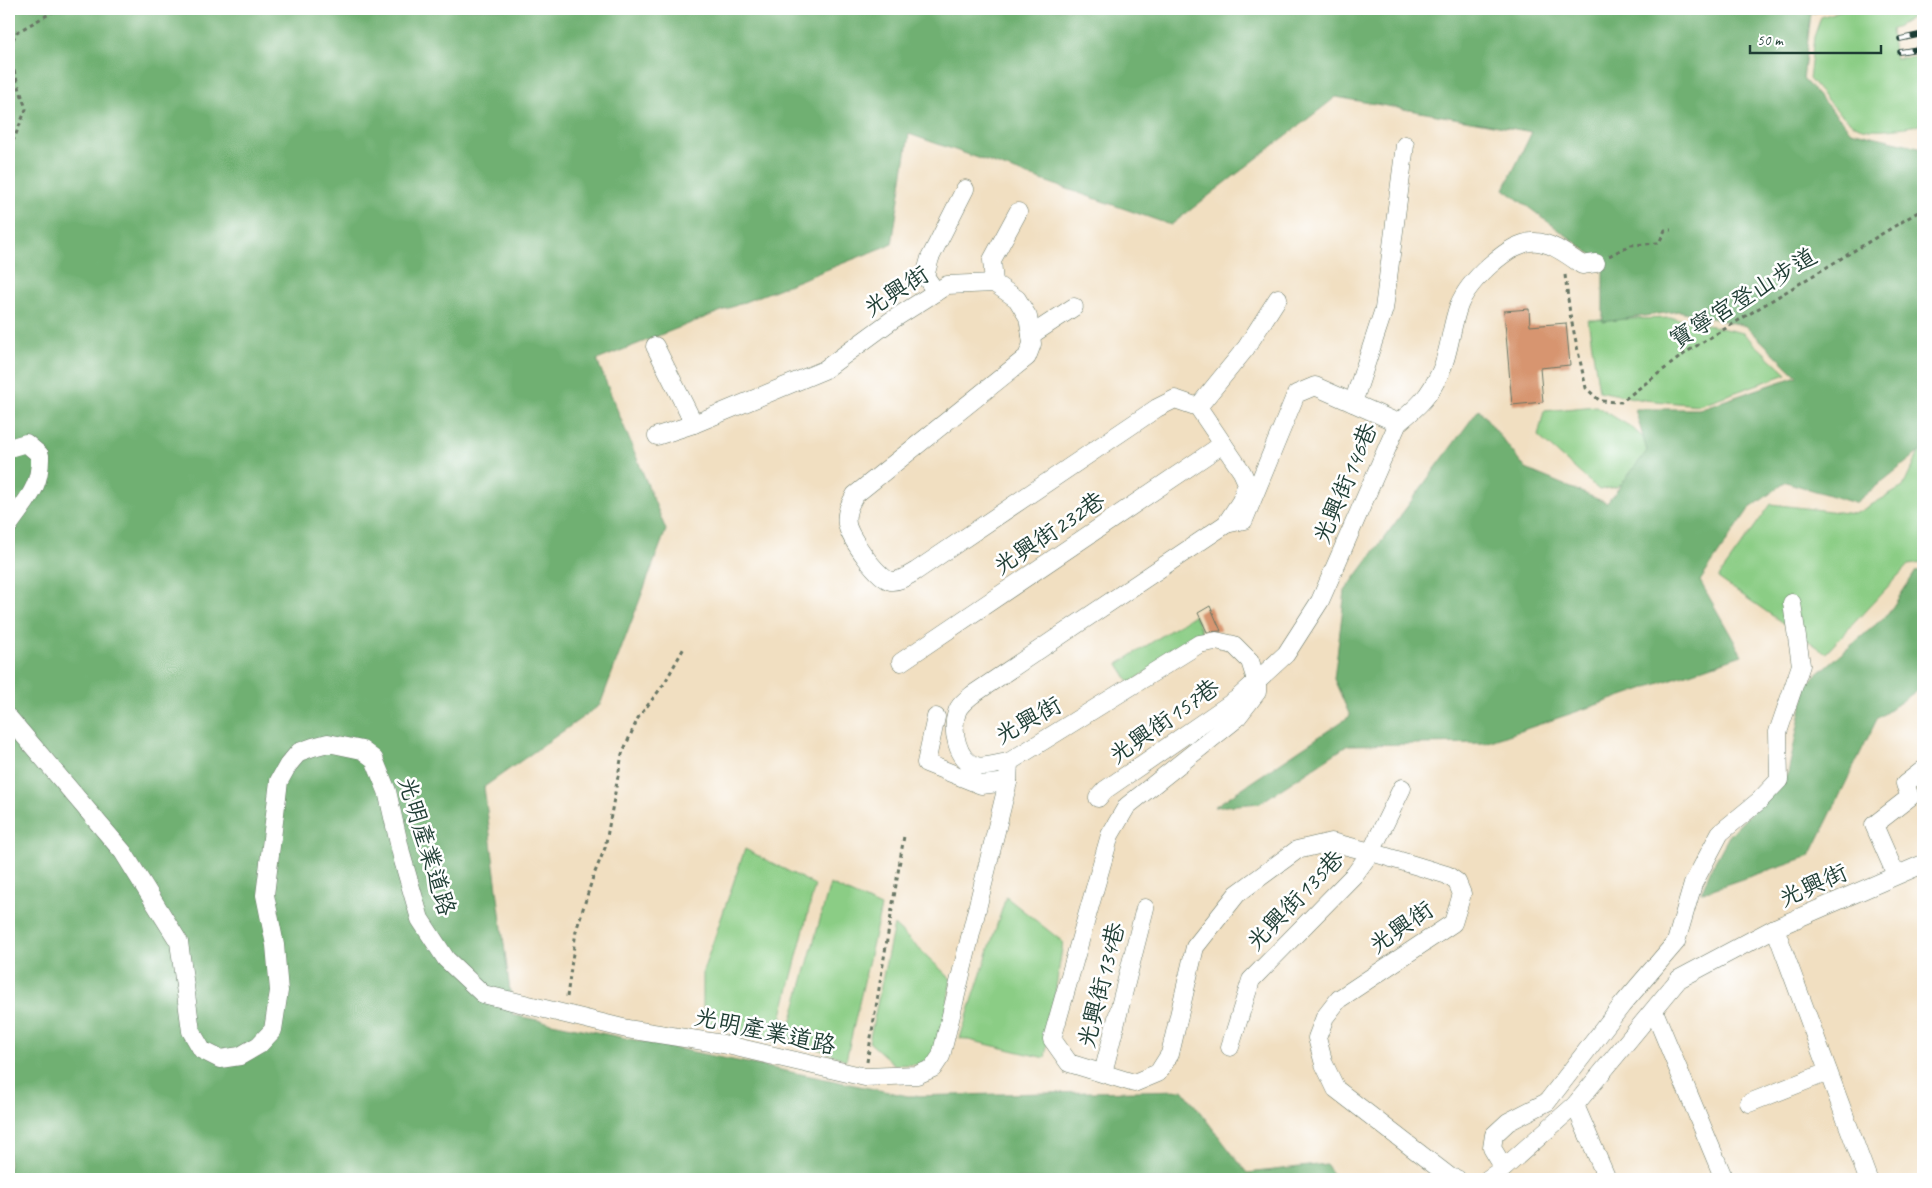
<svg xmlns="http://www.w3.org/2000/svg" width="1932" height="1188" font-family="Caveat,'LXGW WenKai TC',sans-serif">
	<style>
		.green { fill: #8bcd85; stroke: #55855c }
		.forest { fill: #70b072; stroke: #487653 }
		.building { fill: #d7956f }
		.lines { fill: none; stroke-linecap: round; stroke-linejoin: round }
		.minor-casing { stroke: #687665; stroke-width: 19 }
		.path { stroke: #687665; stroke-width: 3; stroke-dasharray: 4 4; stroke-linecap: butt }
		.minor { stroke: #fff; stroke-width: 18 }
		.rail-casing { stroke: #1f3d34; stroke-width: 5.5 }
		.rail { stroke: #fff; stroke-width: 4; stroke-dasharray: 11; stroke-linecap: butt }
		.labels { text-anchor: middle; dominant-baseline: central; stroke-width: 5; stroke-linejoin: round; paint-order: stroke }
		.street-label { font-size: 24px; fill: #1f3d34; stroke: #fff }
	</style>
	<rect width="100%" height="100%" fill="#fff"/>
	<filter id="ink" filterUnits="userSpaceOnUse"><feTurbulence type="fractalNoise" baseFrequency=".02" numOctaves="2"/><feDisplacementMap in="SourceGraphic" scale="10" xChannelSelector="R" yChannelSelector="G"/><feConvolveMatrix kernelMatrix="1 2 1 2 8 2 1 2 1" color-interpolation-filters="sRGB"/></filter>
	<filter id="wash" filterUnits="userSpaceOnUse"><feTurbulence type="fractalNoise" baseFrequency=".0096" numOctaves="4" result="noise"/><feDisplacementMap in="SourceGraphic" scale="20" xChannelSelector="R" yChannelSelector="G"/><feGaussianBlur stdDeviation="1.12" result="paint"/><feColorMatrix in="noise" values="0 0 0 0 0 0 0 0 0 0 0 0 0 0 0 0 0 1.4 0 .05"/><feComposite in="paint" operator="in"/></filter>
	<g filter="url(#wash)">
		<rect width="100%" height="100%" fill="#f1dfc1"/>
		<!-- green -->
		<g class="green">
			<path d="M1845 9H1923V11L1891 30 1895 58 1923 57V124C1909 127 1870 133 1857 126 1838 115 1823 95 1809 79L1814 37 1821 17Z"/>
			<polygon points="1675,318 1743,333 1787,374 1699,405 1644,400 1599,391 1588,320"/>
			<polygon points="1596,406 1631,427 1656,449 1651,468 1616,487 1599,490 1538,436 1544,411"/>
			<polygon points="1923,444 1923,563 1908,565 1826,653 1718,578 1771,504 1855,514 1903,487"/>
			<polygon points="1194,615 1203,634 1130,683 1118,664"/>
			<polygon points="745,849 815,885 775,1043 703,1021 703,971"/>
			<polygon points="830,884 881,907 846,1060 787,1037"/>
			<polygon points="1006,897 1063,942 1045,1058 960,1038"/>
			<polygon points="894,925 951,979 942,1044 929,1064 895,1065 869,1042"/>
		</g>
		<!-- forest -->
		<g class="forest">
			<polygon points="9,9 1827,9 1811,14 1803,79 1851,131 1923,148 1923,403 1921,404 1923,449 1855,503 1786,482 1749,509 1700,581 1742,655 1485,743 1348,745 1260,803 1214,807 1350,716 1334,679 1345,591 1479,409 1526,469 1607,503 1647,451 1635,409 1699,409 1797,376 1746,326 1679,311 1603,322 1603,263 1504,189 1532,132 1336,97 1171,225 909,134 892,244 597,360 666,530 600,705 484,787 513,1015 908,1096 1183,1090 1247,1173 1326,1164 1337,1179 9,1179"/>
			<polygon points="1923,570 1923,686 1877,719 1810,856 1701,893 1711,869 1729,836 1788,773 1807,683 1888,614 1916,571"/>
		</g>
		<g id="blocks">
			<!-- building -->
			<g class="building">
				<polygon points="1529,309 1530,326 1566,323 1570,365 1540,368 1543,402 1512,405 1504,311"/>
				<polygon points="1210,606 1221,631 1207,632 1198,613"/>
			</g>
		</g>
	</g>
	<g filter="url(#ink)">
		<use href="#blocks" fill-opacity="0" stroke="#687665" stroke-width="1"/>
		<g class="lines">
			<defs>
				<g id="minor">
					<polyline points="994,283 992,260 1018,212"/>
					<polyline points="936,292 925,276 930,258 965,189"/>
					<polyline points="1031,335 1074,307"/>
					<polyline points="655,346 694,424"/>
					<polyline points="1353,403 1384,309 1405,145"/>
					<polyline points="1198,407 1246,348 1278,298"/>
					<path d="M1398 423C1419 406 1429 397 1441 371 1450 350 1451 326 1459 305 1465 290 1478 276 1489 266 1528 232 1542 236 1582 265L1596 263"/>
					<path d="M657 436 694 424 824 370 892 320 947 285 994 283 1017 299 1028 317 1031 335 1032 344 1027 357 855 495C850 504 845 513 847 524 849 537 878 579 891 581 899 582 909 575 916 571L1157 408 1175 399 1198 407 1242 472 1247 483 1241 501 1226 524 972 695C966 700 959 705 957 712 951 729 957 762 977 766 986 768 1000 763 1009 762L1199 644 1216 641 1234 645 1250 661 1257 683V692L1236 719 1127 806 1110 835 1052 1039 1069 1063 1134 1083 1158 1073 1170 1054 1195 947 1237 894 1297 850 1331 842 1371 852 1447 875 1457 882 1462 894 1453 923 1339 999 1325 1017 1317 1038 1324 1064 1336 1089 1450 1177 1457 1179"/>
					<path d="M9 448 26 443 40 455C41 488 27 499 9 525"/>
					<polyline points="901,662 1223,444"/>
					<polyline points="936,717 926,763 981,785 1008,782"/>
					<polyline points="9,718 123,852 179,942 191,1031 202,1050 220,1059 240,1056 259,1045 273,1030 279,991 275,945 265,895 279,781 288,765 299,752 313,747 328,743 362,750 374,759 387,791 402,857 420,919 446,959 483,994 627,1029 723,1044 865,1077 917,1075 933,1068 941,1056 1008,782 1009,762"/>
					<polyline points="1098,798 1105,790 1237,699 1286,654 1320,601 1398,423 1315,386 1296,394 1244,520 1226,524"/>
					<polyline points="1896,875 1874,825 1910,797 1905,784 1923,770"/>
					<polyline points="1775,928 1868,1179"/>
					<polyline points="1654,1011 1724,1179"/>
					<polyline points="1230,1047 1251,980 1355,874 1371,852 1402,788"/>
					<polyline points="1103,1073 1145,908"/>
					<polyline points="1749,1103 1828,1072"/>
					<polyline points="1575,1105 1607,1179"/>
					<polyline points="1504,1168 1492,1148 1494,1135 1508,1122 1547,1102 1622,1005 1676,942 1693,884 1720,833 1759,801 1779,780 1778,732 1801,665 1792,603"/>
					<polyline points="1488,1179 1504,1168 1575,1105 1679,979 1775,928 1923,864"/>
				</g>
			</defs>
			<!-- minor casing -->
			<use href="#minor" class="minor-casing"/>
			<!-- path -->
			<g class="path">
				<polyline points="9,47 17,32 58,9"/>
				<polyline points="9,55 26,109 14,139 9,145"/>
				<polyline points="1609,256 1630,245 1659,243 1665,230 1671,230"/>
				<polyline points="1565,275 1570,314 1586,388 1600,401 1621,402 1688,351 1923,209"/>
				<polyline points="567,997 576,931 593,877 605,848 622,754 638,718 664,684 685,646"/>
				<polyline points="867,1062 904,836"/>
			</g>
			<!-- minor -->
			<use href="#minor" class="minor"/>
			<defs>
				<g id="rail">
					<polyline points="1900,39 1923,34"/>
					<polyline points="1900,52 1923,48"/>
				</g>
			</defs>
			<!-- rail casing -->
			<use href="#rail" class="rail-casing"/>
			<!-- rail -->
			<use href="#rail" class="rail"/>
		</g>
	</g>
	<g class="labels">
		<!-- street labels -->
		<g class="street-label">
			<text transform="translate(896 291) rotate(-33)">光興街</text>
			<text transform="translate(1743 298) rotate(-32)">寶寧宮登山步道</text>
			<text transform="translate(1345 483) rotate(-67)">光興街146巷</text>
			<text transform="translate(1049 533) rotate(-34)">光興街232巷</text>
			<text transform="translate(1028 720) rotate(-29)">光興街</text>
			<text transform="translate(1164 721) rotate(-35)">光興街157巷</text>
			<text transform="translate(427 846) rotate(73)">光明產業道路</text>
			<text transform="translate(1813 885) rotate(-24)">光興街</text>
			<text transform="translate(1295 900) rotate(-46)">光興街135巷</text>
			<text transform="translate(1401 927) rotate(-35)">光興街</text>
			<text transform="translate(1101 985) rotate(-76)">光興街134巷</text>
			<text transform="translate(765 1031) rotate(12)">光明產業道路</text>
		</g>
	</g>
	<!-- margin -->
	<rect width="1932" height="1188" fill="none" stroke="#fff" stroke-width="30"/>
	<!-- scale -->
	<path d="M1750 45v8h131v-8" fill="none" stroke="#1f3d34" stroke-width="2.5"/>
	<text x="1757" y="45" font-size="15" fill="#1f3d34" stroke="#ffffff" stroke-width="4" paint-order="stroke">50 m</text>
</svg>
